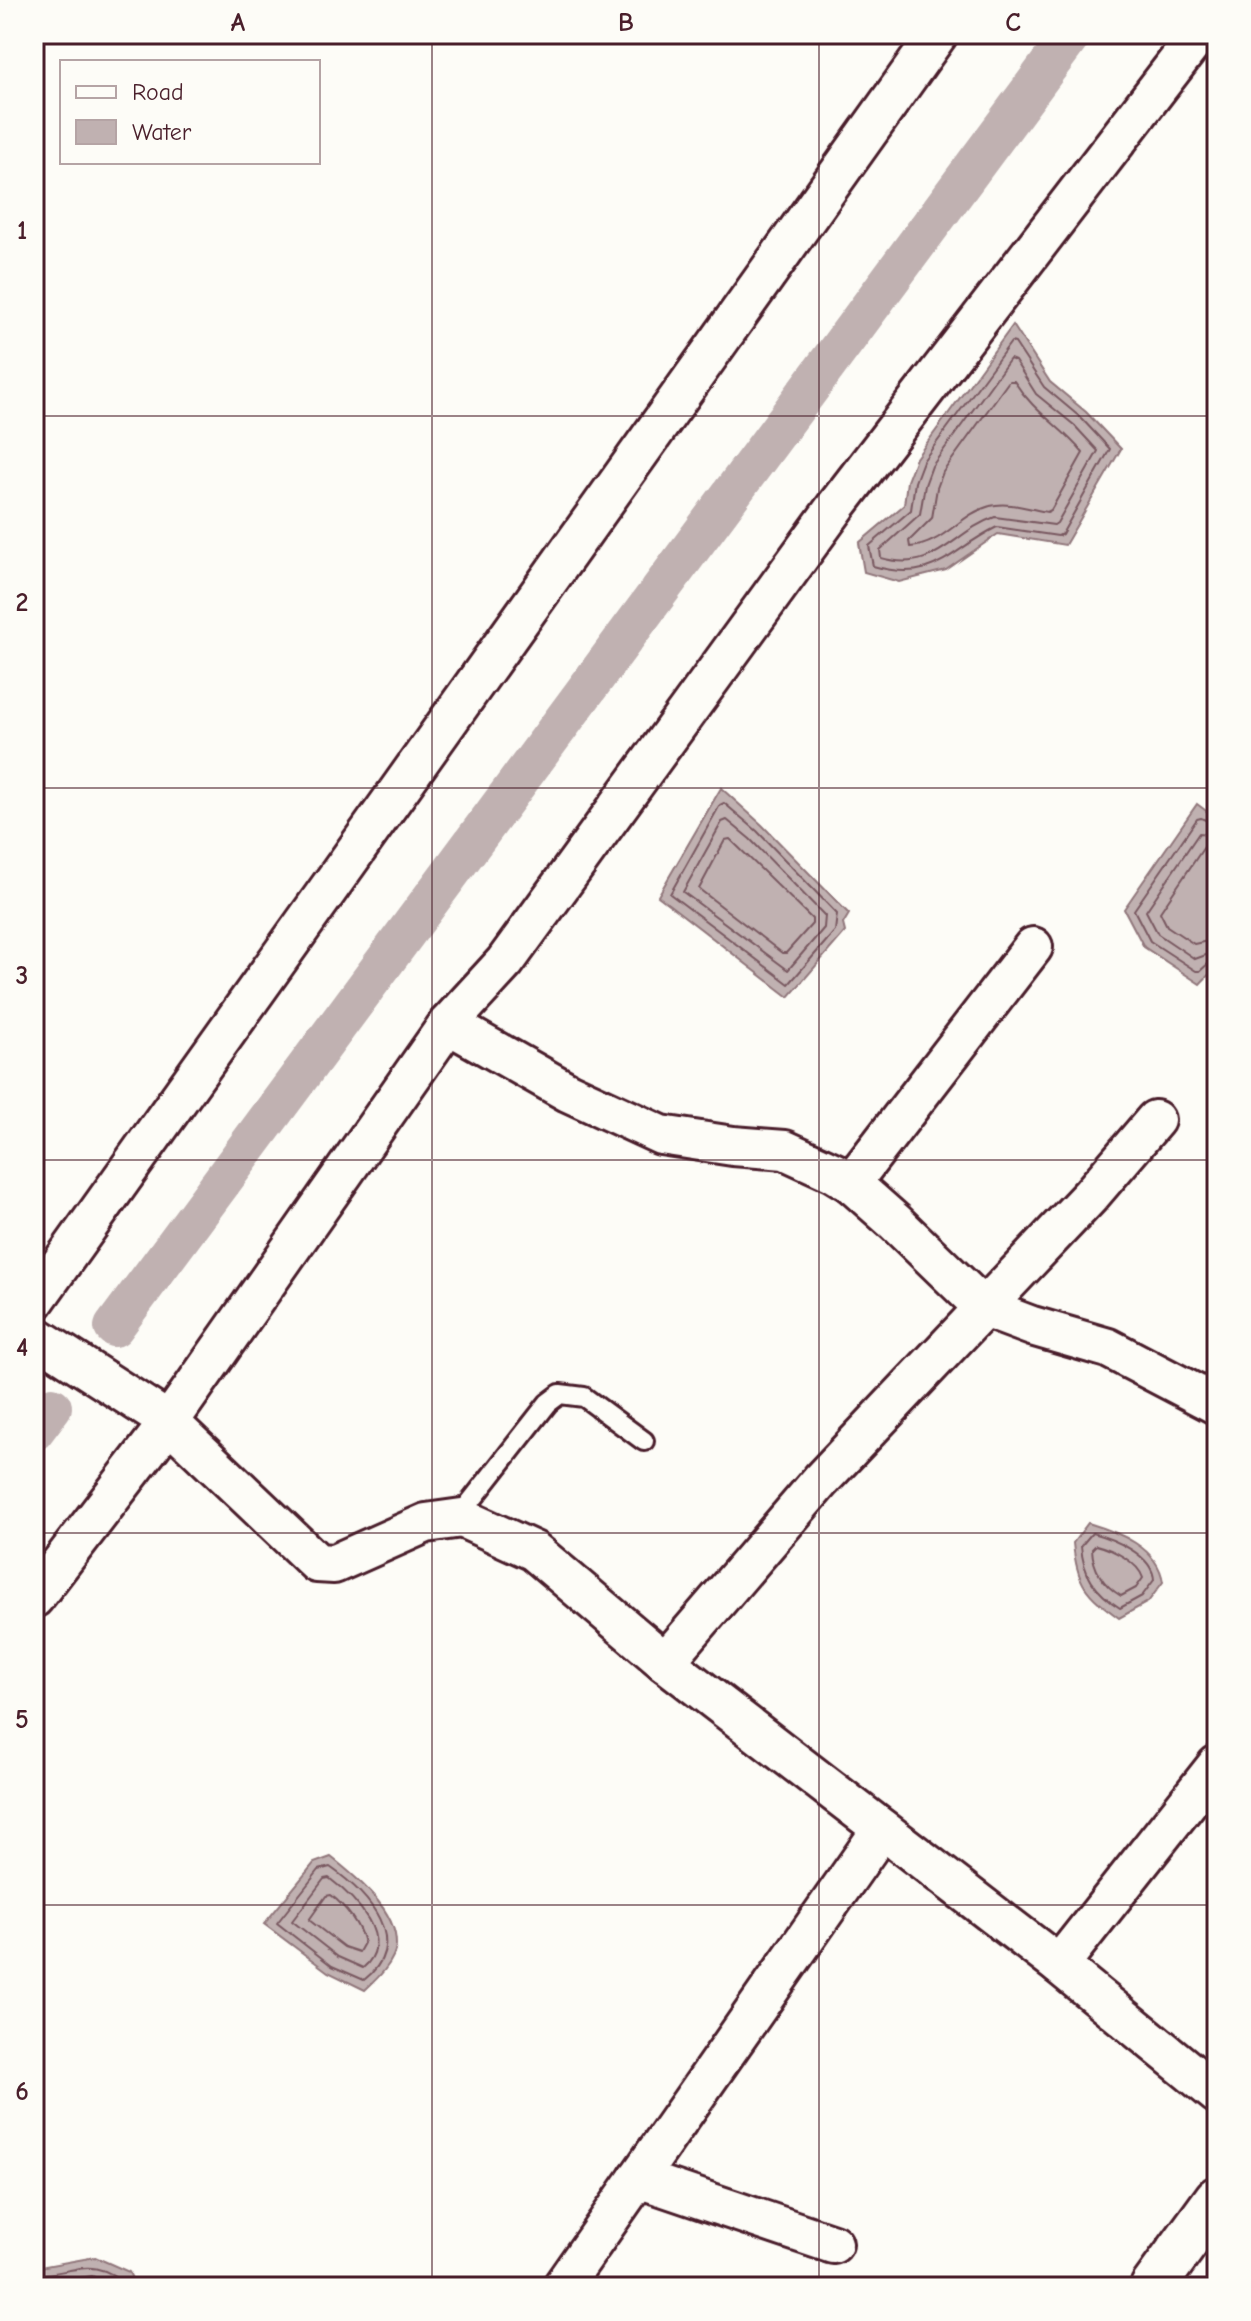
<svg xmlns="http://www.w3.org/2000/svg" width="1251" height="2321" font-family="'Comic Neue',sans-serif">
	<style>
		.water { fill: #c0b1b1; stroke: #91777b; stroke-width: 2 }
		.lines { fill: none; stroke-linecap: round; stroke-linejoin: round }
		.shore { stroke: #795961; stroke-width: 2 }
		.canal { stroke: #c0b1b1; stroke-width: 40 }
		.lane-casing { stroke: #4a1f2b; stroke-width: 24 }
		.street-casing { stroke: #4a1f2b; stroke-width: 44 }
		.secondary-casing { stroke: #4a1f2b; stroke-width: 50 }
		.lane { stroke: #fdfcf7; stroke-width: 18 }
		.street { stroke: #fdfcf7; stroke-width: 38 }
		.secondary { stroke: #fdfcf7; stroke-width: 44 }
		.grid { fill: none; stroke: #4a1f2b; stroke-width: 2; stroke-opacity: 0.55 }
		.neatline { fill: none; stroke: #4a1f2b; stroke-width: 3 }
		.grid-label { font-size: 26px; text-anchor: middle; font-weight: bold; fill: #4a1f2b }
	</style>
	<rect width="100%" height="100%" fill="#fdfcf7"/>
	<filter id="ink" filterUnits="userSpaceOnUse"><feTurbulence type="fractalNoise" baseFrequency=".0125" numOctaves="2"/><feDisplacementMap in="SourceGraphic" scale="16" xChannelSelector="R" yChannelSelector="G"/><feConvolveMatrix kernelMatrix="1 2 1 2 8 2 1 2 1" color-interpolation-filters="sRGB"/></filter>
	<g filter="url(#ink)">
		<!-- water -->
		<g class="water">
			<polygon points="1013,325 1050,382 1086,412 1121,449 1065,545 998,534 946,570 899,582 864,572 859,543 904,505 907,481 916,458"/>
			<polygon points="721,788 762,825 849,914 843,924 845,932 789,997 658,896"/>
			<polygon points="1197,804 1217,819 1217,966 1200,984 1144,947 1124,909"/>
			<path d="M1088 1523C1118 1532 1158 1547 1163 1582L1148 1602 1119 1618C1086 1594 1077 1585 1073 1543Z"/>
			<path d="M331 1857C355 1876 397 1910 396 1945 395 1962 377 1979 365 1990L328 1972 264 1924 314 1863Z"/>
			<polygon points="95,2257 129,2272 132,2279 143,2287 34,2287 34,2268"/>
		</g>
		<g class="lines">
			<!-- shore -->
			<g class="shore">
				<path d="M1011 342 1015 343 1044 387 1081 418 1110 449 1062 534 1058 536 997 527C948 551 935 584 873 566L869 546 911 510 915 482 923 461Z"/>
				<path d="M1010 359 1015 361 1036 394 1074 425 1098 451 1057 523 1054 525 995 517C952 532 936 574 881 558L880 550 920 514 925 485 932 466Z"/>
				<path d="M1009 381H1014C1034 413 1060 425 1083 453L1051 510 1047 512C1030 509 1007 501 990 506 960 514 943 545 910 547L909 541 932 518 937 488 943 472Z"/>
				<polygon points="724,803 757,831 837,914 835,931 789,984 670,894 720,805"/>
				<polygon points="727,820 750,839 825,916 824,928 788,970 683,892 722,822"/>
				<polyline points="1217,825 1201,818 1197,819 1134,910 1150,941 1196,971 1200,971 1210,962 1217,961"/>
				<polyline points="1217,835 1199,833 1146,911 1158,934 1195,959 1217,951"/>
				<polygon points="730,839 812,919 812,924 786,953 782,953 699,889 725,840"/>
				<polyline points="1217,847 1204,847 1160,912 1167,926 1194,944 1217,939"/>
				<path d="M1092 1533C1114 1539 1153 1555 1154 1580L1142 1596 1120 1608C1095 1592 1083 1575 1081 1546Z"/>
				<path d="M1096 1545C1112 1549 1138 1562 1143 1578L1136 1588 1121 1596C1103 1585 1093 1570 1092 1549Z"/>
				<path d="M330 1867C367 1893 413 1941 364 1980L332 1966 277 1923 319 1870Z"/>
				<path d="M329 1878C354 1897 397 1939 363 1968L338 1957 292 1921 324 1879Z"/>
				<path d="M331 1895C345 1906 360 1925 364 1943L359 1952 344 1947 309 1920 326 1896Z"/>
				<path d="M34 2275C79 2273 91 2254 130 2287"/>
				<polyline points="34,2285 92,2276 116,2287"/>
			</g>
			<!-- canal -->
			<g class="canal">
				<polyline points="114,1327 1072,34"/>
				<polyline points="34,1431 52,1407"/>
			</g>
			<defs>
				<polyline id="lane" points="457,1519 548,1403 560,1394 584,1397 644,1441"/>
				<g id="street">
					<polyline points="1199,34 837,505 505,962 448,1024 169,1422 317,1563 334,1564 426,1523 462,1518 534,1551 665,1662 1059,1965 1217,2094"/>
					<polyline points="448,1024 568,1092 661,1135 733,1146 785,1150 833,1172 851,1183 895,1222 984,1308 1032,1326 1108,1348 1217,1405"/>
					<polyline points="851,1183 1033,947"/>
					<polyline points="34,1302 938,34"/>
					<polyline points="34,1335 169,1422 34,1598"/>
					<polyline points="665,1662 821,1480 1090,1196 1155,1120"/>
					<polyline points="1059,1965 1217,1765"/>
					<polyline points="638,2178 833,2244"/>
					<polyline points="562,2287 882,1829"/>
				</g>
				<polyline id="secondary" points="1153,2287 1217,2199"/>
			</defs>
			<!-- lane casing -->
			<use href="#lane" class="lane-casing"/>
			<!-- street casing -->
			<use href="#street" class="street-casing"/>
			<!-- secondary casing -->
			<use href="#secondary" class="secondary-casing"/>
			<!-- lane -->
			<use href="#lane" class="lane"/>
			<!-- street -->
			<use href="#street" class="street"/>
			<!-- secondary -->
			<use href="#secondary" class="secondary"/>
		</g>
	</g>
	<!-- grid -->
	<path class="grid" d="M432 34V2287M819 34V2287M34 416H1217M34 788H1217M34 1160H1217M34 1533H1217M34 1905H1217"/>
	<!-- margin -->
	<rect width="1251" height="2321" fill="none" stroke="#fdfcf7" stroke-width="88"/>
	<!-- legend -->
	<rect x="60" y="60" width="260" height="104" fill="#fdfcf7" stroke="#b5a4a5" stroke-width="2"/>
	<rect x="76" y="86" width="40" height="12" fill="#fdfcf7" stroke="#b5a4a5" stroke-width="2"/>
	<text x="132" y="100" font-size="24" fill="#4a1f2b">Road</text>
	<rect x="76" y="120" width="40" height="24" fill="#c0b1b1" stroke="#b5a4a5" stroke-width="2"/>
	<text x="132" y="140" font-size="24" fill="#4a1f2b">Water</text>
	<rect x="44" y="44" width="1163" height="2233" class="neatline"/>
	<g class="grid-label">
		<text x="238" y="31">A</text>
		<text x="626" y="31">B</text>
		<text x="1013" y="31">C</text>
		<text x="22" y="239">1</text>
		<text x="22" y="611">2</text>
		<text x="22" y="984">3</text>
		<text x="22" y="1356">4</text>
		<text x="22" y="1728">5</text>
		<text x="22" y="2100">6</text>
	</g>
</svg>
